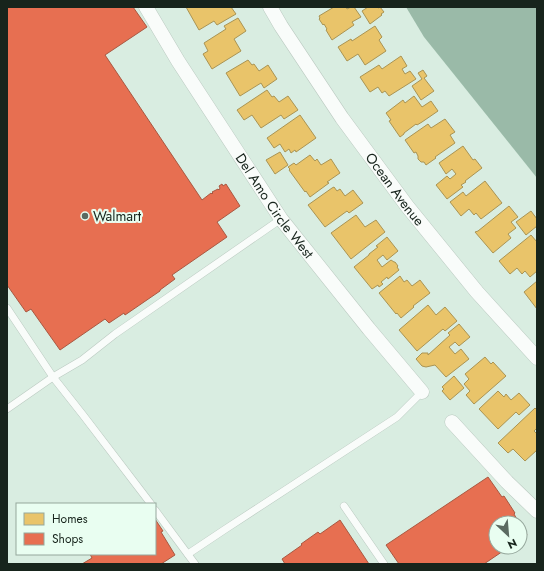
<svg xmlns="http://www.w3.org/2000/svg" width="544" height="571" font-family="Jost,sans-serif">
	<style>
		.water { fill: #9abaa8 }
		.homes { fill: #e9c46a; stroke: #aa9453 }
		.shops { fill: #e76f51; stroke: #a95841 }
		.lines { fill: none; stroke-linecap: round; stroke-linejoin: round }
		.service-casing { stroke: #bbcac1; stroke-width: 8 }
		.minor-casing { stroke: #bbcac1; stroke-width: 15 }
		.service { stroke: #f9fcfa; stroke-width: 7 }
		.minor { stroke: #f9fcfa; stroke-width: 14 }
		.poi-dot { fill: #5b6a61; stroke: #e9fef1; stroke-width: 1.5 }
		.labels { text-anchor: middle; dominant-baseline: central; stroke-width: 4; stroke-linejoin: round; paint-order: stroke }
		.street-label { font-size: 14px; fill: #17241c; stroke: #e9fef1 }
		.poi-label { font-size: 14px; fill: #17241c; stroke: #e9fef1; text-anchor: start }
	</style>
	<rect width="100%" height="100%" fill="#d9ede1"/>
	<!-- water -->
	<polygon class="water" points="406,7 537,7 537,178 424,37"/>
	<!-- homes -->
	<g class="homes">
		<polygon points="186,7 231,7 236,14 217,25 214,21 199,30"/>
		<polygon points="334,7 346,7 347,9 351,7 354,7 361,17 352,22 354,25 332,40 326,30 327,29 324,24 323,25 319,19 320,18 319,16"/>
		<polygon points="368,7 377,7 378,8 380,7 384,12 381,14 382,15 370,24 362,11"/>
		<polygon points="238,18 246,31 234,39 241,51 212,69 203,54 208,51 204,43 226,29 224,26"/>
		<polygon points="375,26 382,37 379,40 386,51 365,65 358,54 347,61 338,47 351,39 352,41"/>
		<polygon points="401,56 407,66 402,69 405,74 410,71 416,79 389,96 385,91 382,93 378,87 370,92 360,77 379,65 382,69"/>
		<polygon points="248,60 252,65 254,64 259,71 268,65 277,79 264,88 261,83 240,96 226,73"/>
		<polygon points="423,70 427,76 424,78 434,91 421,100 412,86 422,79 418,73"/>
		<polygon points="267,90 272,97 274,96 279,102 288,96 298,110 284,119 281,115 261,128 252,115 244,120 237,110"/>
		<polygon points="414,96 422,107 431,101 438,111 422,122 417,125 416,124 404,133 404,134 400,137 389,121 391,120 386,113 403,100 405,103"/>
		<polygon points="300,115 316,138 296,152 295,150 291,153 289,149 285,152 280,144 274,148 267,138"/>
		<polygon points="445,119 455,132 450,135 455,143 435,157 436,158 426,165 424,162 421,162 418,159 418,156 416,152 414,153 405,140 428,124 431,128"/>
		<polygon points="463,146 473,160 475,159 482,168 465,181 466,182 461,185 463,187 447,199 436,185 447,176 450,179 456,174 452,169 446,174 439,163"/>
		<polygon points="280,152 288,165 275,174 266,160"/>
		<polygon points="310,155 315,161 317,159 321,165 331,159 340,173 327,182 329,183 310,197 306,191 305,192 289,170 290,169 288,167 294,163 296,165"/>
		<polygon points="485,181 502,203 481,219 476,213 474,215 469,209 461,216 450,202 463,192 466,196"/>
		<polygon points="334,187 337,191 340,189 345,196 353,190 363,203 349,213 347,211 325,227 308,205 332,188"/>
		<polygon points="509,206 518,217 511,222 516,228 508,234 511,238 493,253 475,232 478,231"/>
		<polygon points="531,211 537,219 537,226 526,235 516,222"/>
		<polygon points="356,215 365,227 376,220 385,232 351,259 331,233"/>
		<polygon points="531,235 537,242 537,271 530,277 525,271 522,274 517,268 510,274 499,261"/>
		<polygon points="387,237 398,251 387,260 383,255 377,260 382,267 391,260 394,262 395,262 398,266 397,267 399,270 388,279 387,277 381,282 383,284 379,287 378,285 372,289 354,267 369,255 369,254 378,247 376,246"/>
		<polygon points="400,276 404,282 407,280 412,286 420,280 430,293 413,306 414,307 401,318 397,313 396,314 379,293"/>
		<polygon points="537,281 537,309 524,292"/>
		<polygon points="428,305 436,315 445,307 457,321 445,331 443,329 417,351 399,330"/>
		<polygon points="459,324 470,337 459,346 455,342 449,347 455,354 461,349 469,359 446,377 435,365 426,367 422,366 416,359 422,353 428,353 428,355 450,335 448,333"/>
		<polygon points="485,357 491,364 493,362 506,376 474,404 466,395 470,391 464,384 469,379 465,374"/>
		<polygon points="454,376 464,388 450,400 442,391 444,389 442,387"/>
		<polygon points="498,391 504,397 506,394 511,400 519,393 530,405 519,415 516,412 498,429 479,409"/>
		<polygon points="535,408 537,410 537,428 534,431 537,434 537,450 525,461 513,449 508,453 498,443"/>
	</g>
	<!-- shops -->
	<g class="shops">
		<polygon points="7,7 133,7 147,27 105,55 202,200 211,193 212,194 213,193 212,192 218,189 219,190 220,188 219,186 222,184 223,186 226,184 240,206 217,222 227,237 172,275 175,279 160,290 160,291 125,315 124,313 109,323 105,319 60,350 31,309 26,312 7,285"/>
		<polygon points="488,477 502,497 504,496 515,513 514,514 519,523 496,523 496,547 509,547 484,564 399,564 386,545"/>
		<polygon points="155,519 163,531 161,532 175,555 161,564 82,564 92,558 90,554 155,554"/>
		<polygon points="340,520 369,564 285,564 282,559 302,545 301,544 318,532 320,534"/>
		<polygon points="520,524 527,535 520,540"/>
	</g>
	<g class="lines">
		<defs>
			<g id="service">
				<polyline points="7,308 53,377 83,415 151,504"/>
				<polyline points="7,409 53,377 82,360 115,334 281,219"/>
				<polyline points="344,506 384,564"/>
				<polyline points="155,510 195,564"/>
				<polyline points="188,554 224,530 397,417 422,392"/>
			</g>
			<g id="minor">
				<path id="s1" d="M146 7 178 61 281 219 369 329 422 392"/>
				<path id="s2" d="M270 7 281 26 342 118 407 206 477 292 537 358"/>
				<polyline points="452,422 507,482 537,511"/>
			</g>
		</defs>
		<!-- service casing -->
		<use href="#service" class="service-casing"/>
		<!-- minor casing -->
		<use href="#minor" class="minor-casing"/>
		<!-- service -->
		<use href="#service" class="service"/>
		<!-- minor -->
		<use href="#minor" class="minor"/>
	</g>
	<!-- markers -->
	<circle class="poi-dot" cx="85" cy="216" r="4"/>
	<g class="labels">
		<!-- street labels -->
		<g class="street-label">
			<text stroke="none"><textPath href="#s2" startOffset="221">Ocean Avenue</textPath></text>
			<text stroke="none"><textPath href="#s1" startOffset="237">Del Amo Circle West</textPath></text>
		</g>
		<!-- poi labels -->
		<g class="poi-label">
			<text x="93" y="216">Walmart</text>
		</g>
	</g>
	<!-- border -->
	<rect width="544" height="571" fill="none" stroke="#17241c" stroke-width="16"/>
	<!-- legend -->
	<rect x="16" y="503" width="140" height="52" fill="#e9fef1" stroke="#95a79c"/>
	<rect x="24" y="513" width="20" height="12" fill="#e9c46a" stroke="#95a79c"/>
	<text x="52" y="523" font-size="12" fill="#17241c">Homes</text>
	<rect x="24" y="533" width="20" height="12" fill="#e76f51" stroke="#95a79c"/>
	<text x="52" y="543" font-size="12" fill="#17241c">Shops</text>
	<!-- north arrow -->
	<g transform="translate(508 535) rotate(154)"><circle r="19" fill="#e9fef1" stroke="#95a79c"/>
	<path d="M0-3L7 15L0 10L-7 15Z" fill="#5b6a61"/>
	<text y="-6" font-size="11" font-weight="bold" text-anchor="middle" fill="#17241c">N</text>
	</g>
</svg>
